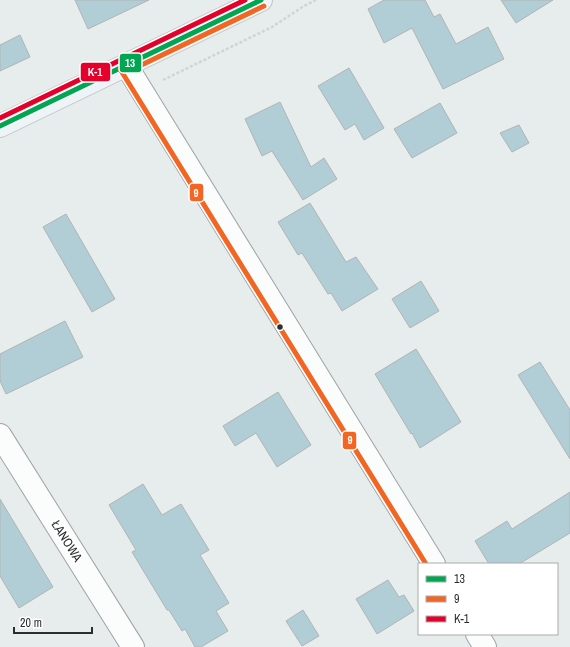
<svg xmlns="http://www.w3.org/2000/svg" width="570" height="647" font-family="'Archivo Narrow',sans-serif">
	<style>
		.building { fill: #b1cdd5; stroke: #b1b4b5 }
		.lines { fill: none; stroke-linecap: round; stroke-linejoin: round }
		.minor-casing { stroke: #a0a3a4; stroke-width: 24 }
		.primary-casing { stroke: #c4c6c7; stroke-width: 24 }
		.path { stroke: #d2d3d4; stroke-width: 2.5; stroke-dasharray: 3 2; stroke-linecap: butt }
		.minor { stroke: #fbfcfc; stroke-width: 22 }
		.primary { stroke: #edf3f6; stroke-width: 22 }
		.bus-1-casing { stroke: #fff; stroke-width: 8 }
		.bus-2-casing { stroke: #fff; stroke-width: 8 }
		.bus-3-casing { stroke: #fff; stroke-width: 8 }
		.bus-1 { stroke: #00a651; stroke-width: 5 }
		.bus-2 { stroke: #f26522; stroke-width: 5 }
		.bus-3 { stroke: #e4002b; stroke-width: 5 }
		.bus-dot { fill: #2a2e2f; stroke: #fff; stroke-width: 1.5 }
		.labels { text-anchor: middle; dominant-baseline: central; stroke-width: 4; stroke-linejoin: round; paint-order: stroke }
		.street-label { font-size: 13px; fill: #2a2e2f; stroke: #fff }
		.line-badge { stroke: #fff; stroke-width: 1.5 }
		.badge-label { font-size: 11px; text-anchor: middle; font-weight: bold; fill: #fff }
	</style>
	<rect width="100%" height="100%" fill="#e7eced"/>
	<!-- building -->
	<g class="building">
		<polygon points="75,0 149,0 88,29"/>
		<polygon points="384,0 425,0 434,17 440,14 456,44 488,27 504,59 443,89 412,28 384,43 368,9"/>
		<polygon points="501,0 553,0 516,23"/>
		<polygon points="20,35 30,57 0,71 0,45"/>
		<polygon points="349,68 384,128 364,140 355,124 345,130 318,86"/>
		<polygon points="280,102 311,167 324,158 337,179 303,200 272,151 262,156 245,119"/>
		<polygon points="440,103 457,133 412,158 394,129"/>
		<polygon points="519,125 529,143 512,152 500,133"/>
		<polygon points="310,203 346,262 356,257 378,289 342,311 331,293 328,294 302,253 298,255 278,222"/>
		<polygon points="66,214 115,299 92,312 43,227"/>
		<polygon points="421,281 439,311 410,328 392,299"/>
		<polygon points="65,321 83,357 6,394 0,381 0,354"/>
		<polygon points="416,349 461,422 420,448 412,433 411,434 375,374"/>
		<polygon points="540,362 570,410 570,459 518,375"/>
		<polygon points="278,392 311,445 277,467 256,433 235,446 223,426"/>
		<polygon points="143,484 162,515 181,504 209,550 200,555 229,603 216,611 228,631 201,647 195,647 185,629 182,631 169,610 167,610 132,552 136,550 109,505"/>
		<polygon points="570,492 570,533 519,564 489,564 475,541 507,521 512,529"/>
		<polygon points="0,499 53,587 19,608 0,576"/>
		<polygon points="388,580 399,597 404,595 414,611 377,634 356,599"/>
		<polygon points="303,610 319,636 302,646 286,621"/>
	</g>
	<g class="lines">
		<defs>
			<g id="minor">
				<polyline points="126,65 434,564"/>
				<polyline points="0,435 133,647"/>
				<polyline points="477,634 485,647"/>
			</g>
			<polyline id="primary" points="0,126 261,0"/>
		</defs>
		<!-- minor casing -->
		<use href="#minor" class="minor-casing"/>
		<!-- primary casing -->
		<use href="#primary" class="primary-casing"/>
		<!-- path -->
		<polyline class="path" points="163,80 272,27 304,6 316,0"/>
		<!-- minor -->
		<use href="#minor" class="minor"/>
		<!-- primary -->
		<use href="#primary" class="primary"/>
		<defs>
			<polyline id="bus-1" points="0,126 261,0"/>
			<g id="bus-2">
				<polyline points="120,69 426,564"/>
				<polyline points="129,71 264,6"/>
			</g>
			<polyline id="bus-3" points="0,118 245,0"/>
		</defs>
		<!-- bus-1 casing -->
		<use href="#bus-1" class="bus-1-casing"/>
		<!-- bus-2 casing -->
		<use href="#bus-2" class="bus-2-casing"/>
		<!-- bus-3 casing -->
		<use href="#bus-3" class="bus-3-casing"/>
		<!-- bus-1 -->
		<use href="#bus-1" class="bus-1"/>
		<!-- bus-2 -->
		<use href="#bus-2" class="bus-2"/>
		<!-- bus-3 -->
		<use href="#bus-3" class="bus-3"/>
	</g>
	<!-- markers -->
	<circle class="bus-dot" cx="280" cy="327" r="3.5"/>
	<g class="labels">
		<!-- street labels -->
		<g class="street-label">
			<text transform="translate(67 541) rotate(58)">ŁANOWA</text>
		</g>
	</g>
	<g class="line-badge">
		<rect x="119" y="53" width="23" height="20" rx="4" fill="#00a651"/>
		<rect x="80" y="62" width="31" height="20" rx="4" fill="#e4002b"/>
		<rect x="189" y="183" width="15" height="19" rx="4" fill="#f26522"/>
		<rect x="342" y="431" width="15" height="19" rx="4" fill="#f26522"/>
	</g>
	<g class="badge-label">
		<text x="130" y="67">13</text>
		<text x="95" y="76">K-1</text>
		<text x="196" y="197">9</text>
		<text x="350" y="444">9</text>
	</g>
	<!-- legend -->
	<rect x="418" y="563" width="140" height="72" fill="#ffffff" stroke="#aaabac"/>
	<rect x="426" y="576" width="20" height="6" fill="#00a651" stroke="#aaabac"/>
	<text x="454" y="583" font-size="12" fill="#2a2e2f">13</text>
	<rect x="426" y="596" width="20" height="6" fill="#f26522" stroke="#aaabac"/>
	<text x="454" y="603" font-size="12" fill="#2a2e2f">9</text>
	<rect x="426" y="616" width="20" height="6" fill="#e4002b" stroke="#aaabac"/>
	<text x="454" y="623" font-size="12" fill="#2a2e2f">K-1</text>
	<!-- scale -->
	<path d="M14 627v6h78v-6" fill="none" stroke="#2a2e2f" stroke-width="2"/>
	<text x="20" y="627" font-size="12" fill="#2a2e2f" stroke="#ffffff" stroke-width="3" paint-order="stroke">20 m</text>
</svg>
